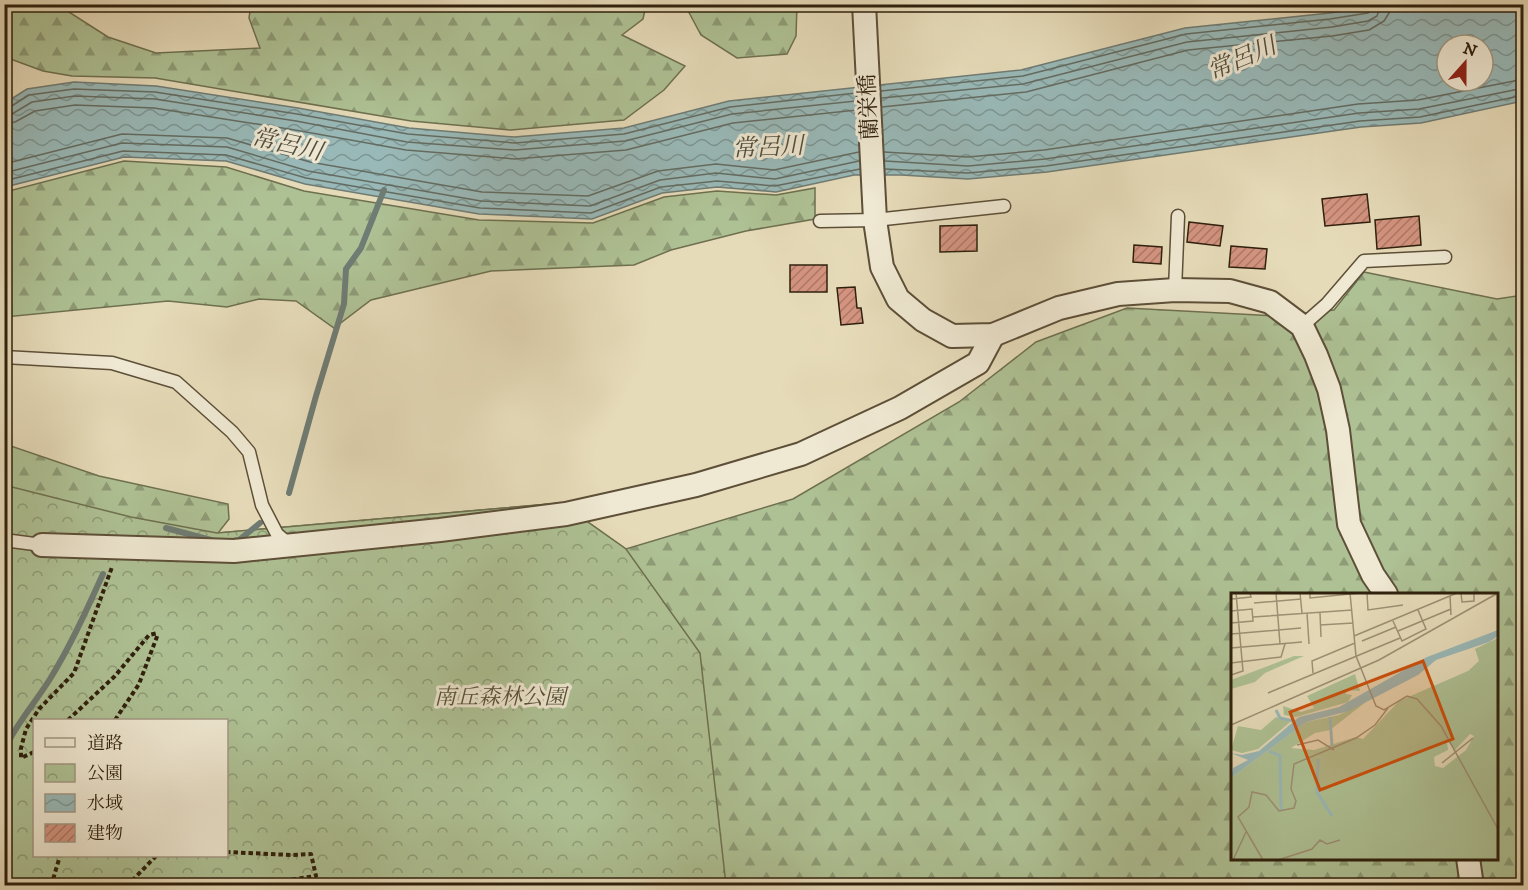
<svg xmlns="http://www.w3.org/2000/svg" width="1528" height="890" font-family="'IM FELL DW Pica','Noto Serif JP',serif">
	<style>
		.forest { fill: url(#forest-firs); stroke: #6e7050; stroke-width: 1.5; fill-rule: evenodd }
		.park { fill: url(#park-crowns); stroke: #6e7050; stroke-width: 1.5; fill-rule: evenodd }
		.water { fill: url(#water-waves); stroke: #6f7c74; stroke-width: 1.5; fill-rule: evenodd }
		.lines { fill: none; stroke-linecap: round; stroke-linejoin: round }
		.shore { stroke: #646c62; stroke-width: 1.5 }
		.stream { stroke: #6f7c74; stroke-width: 6 }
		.building { fill: url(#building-hatch); stroke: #2f200d; stroke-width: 1.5 }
		.lane-casing { stroke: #5d4f38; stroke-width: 15 }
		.street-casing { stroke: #5d4f38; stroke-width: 26 }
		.path { stroke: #2f200d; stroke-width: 4; stroke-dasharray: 4.5 3; stroke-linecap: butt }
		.lane { stroke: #efe8d2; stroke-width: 12 }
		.street { stroke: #efe8d2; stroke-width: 22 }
		.labels { text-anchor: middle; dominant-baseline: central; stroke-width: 6; stroke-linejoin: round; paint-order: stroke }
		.street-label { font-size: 22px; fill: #2f200d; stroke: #efe8d2 }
		.park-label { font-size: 22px; font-style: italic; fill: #555036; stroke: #efe8d2 }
		.water-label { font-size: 24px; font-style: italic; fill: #4f4e40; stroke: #efe8d2 }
		.inset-river { fill: none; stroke: #99b9b8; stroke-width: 3 }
		.inset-road { fill: none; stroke: #9d9074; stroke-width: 1.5 }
		.view { fill: #cc500c; fill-opacity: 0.15; stroke: #cc500c; stroke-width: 3 }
		.inset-edge { fill: none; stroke: #2f200d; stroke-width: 3 }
	</style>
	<defs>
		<pattern id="forest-firs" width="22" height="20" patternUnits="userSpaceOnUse" patternTransform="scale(1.5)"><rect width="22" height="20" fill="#aec194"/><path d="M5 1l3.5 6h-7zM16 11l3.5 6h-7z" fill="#8e9c77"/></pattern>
		<pattern id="park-crowns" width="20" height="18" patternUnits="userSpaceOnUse" patternTransform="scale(1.5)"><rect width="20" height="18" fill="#aec194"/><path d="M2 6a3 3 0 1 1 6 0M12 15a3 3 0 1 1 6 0" fill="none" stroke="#8e9c77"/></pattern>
		<pattern id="water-waves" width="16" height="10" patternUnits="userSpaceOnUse" patternTransform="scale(1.5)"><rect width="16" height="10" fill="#99b9b8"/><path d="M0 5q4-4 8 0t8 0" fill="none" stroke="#7d9694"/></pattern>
		<pattern id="building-hatch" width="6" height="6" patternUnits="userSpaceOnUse" patternTransform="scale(1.5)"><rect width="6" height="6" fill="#d49480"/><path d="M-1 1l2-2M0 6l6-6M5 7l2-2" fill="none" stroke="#ac7867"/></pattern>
	</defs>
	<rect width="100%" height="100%" fill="#e6dbb9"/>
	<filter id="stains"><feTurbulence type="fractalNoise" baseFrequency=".00333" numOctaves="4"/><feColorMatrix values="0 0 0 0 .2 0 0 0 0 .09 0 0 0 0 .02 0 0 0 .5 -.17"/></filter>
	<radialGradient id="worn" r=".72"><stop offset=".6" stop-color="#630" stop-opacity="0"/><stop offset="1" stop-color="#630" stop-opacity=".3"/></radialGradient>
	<!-- forest -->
	<g class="forest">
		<polygon points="4,5 60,5 61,7 108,37 156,53 260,48 249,18 251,5 646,5 643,19 622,35 685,66 664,90 624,120 511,130 411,121 155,78 72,76 43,71 5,57"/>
		<polygon points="685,5 797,5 796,36 787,54 737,58 701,35"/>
		<polygon points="124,161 226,167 304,191 479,220 593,223 664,197 717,191 776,195 815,188 815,219 746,231 671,250 634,265 491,271 371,300 334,328 296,301 259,299 227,307 168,301 5,317 5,192"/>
		<path d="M1364 272 1497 299 1523 295V885L5 886V444L99 476 228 504 229 519 218 533 561 503 626 549 793 499 959 402 1036 342 1127 308 1275 316 1334 310ZM1232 594H1496V858H1232ZM34 720H226V856H34Z"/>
	</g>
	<!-- park -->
	<path class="park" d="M4 485 131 517 217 533 561 503 626 549 700 653 726 885H5ZM34 720H226V856H34Z"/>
	<!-- water -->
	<path class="water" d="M1378 5H1523V101L1421 123 1361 127 1047 172 968 179 901 175H854L776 192 717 187 662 193 592 219 479 214 305 184 226 161 124 157 5 187V103L27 89 74 82 156 86 298 108 409 128 514 137 624 128 729 101 1021 70 1185 28 1330 13ZM1447 45H1483V81H1447Z"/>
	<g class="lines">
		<!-- shore -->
		<g class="shore">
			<polyline points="881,91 1023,76 1186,34 1330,19 1368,13 1372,10 1373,4"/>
			<polyline points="882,98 1023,84 1187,42 1332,27 1368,21 1377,16 1381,4"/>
			<polyline points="4,107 10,107 29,95 74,89 155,92 297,114 408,134 515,143 624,134 730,107 856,93"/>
			<polyline points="882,107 1026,92 1188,50 1332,36 1369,30 1384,21 1389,13 1390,4"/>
			<polyline points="4,115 12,114 32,102 75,96 155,99 296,121 407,142 515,150 625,141 732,114 856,101"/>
			<polyline points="4,124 15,122 35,111 75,105 154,108 295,130 406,150 515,159 626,150 733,123 857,110"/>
			<polyline points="884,152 968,157 1044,150 1358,104 1418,100 1524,79"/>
			<polyline points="885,161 968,166 1045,159 1359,113 1419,109 1524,88"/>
			<polyline points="4,164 122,134 227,138 310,162 482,192 588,196 658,171 716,164 774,170 859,152"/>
			<polyline points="885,169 968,173 1046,166 1360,121 1420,117 1524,95"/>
			<polyline points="4,173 122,143 227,147 308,171 481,201 590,206 660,180 716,173 775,179 859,161"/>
			<polyline points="4,181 123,151 226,155 306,178 480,208 591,213 661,187 717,181 775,186 860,169"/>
		</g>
		<!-- stream -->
		<g class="stream">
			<polyline points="289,493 316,396 344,304 346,269 361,248 384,190"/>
			<polyline points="166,528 211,540"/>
			<polyline points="233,541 239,540 260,523"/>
			<path d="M4 750C16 724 35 703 50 679 71 645 87 609 103 574"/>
		</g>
	</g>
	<!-- building -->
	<g class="building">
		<polygon points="1367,194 1370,222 1325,226 1322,199"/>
		<polygon points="1419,216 1421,245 1377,249 1375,220"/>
		<polygon points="1189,222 1223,226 1220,246 1187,242"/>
		<polygon points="977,225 977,251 940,252 940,226"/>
		<polygon points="1134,245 1162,247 1161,264 1133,262"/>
		<polygon points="1231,246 1267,249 1265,269 1229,267"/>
		<rect x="790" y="265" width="37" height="27"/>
		<polygon points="855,287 857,308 861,308 863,323 841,325 837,288"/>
	</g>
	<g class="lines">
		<defs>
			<g id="lane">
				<polyline points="820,221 875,220 1004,206"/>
				<polyline points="1175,290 1178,216"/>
				<polyline points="1302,326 1327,304 1364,261 1445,257"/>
				<polyline points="4,357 112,363 176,382 232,432 249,452 262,505 277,534 290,545"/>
				<polyline points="4,540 42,545"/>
			</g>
			<g id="street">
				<polyline points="864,4 875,220 882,267 898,299 923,320 952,336 993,335 1059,308 1118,294 1175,290 1230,291 1270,302 1302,326 1316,355 1329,389 1338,430 1349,524 1373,575 1386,594"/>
				<polyline points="42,545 234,551 440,530 566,514 696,485 801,454 900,408 978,363 993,335"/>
				<polyline points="1468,858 1472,886"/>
			</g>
		</defs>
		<!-- lane casing -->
		<use href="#lane" class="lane-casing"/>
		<!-- street casing -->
		<use href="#street" class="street-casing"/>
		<!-- path -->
		<g class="path">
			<polyline points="68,720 115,676 149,635 158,633"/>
			<polyline points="115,720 139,684 158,634"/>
			<polyline points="34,752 21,758 21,748 26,729 39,709 74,673 112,567"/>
			<polyline points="226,852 292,855 311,854 316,876 268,883 266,886"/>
			<polyline points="51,886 60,856"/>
			<polyline points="127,886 156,856"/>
		</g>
		<!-- lane -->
		<use href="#lane" class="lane"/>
		<!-- street -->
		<use href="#street" class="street"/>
	</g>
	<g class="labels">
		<!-- street labels -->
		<g class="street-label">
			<text transform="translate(869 107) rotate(-93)">蘭栄橋</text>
		</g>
		<!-- park labels -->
		<g class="park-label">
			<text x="500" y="697">南丘森林公園</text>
		</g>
		<!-- water labels -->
		<g class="water-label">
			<text transform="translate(1242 59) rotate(-23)">常呂川</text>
			<text transform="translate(287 145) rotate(13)">常呂川</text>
			<text transform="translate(768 148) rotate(-3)">常呂川</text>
		</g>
	</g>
	<!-- overview -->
	<g transform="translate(1231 593)">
		<rect width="267" height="267" fill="#e6dbb9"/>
		<path d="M267 45V267H0V185L75 129 108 122 136 108 99 137 84 140 60 155 83 157 125 144 132 146 168 108 237 78 248 68 244 56ZM239 141 243 143 235 157 212 175 204 173 203 164 217 157 216 148 224 157ZM63 63H73L34 80 24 89 0 96V87ZM124 81 129 98 115 97V101L121 102 117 109 65 124 53 122 52 113 70 119 83 115 76 103ZM45 124 59 129 27 156 11 160 0 157 7 133 30 137Z" fill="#aec194" fill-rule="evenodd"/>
		<path d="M125 144 142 153 161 190V201L95 255 74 267H0V185L40 163 88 160Z" fill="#aec194"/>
		<path d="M267 37V43L258 49 205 67 187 82 118 118 75 129 0 185 2 175 17 167 0 160 11 162 28 158 68 124 108 114 196 64Z" fill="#99b9b8"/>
		<path class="inset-river" d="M45 117 49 125 62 128M99 124 101 153M38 158 49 163 50 217M87 166 86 199 101 223"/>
		<path class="inset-road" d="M45 0 49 51M69 0 71 20M79 0V5L129 0M119 0 125 63 145 113 153 117 176 103 186 106 210 133 267 236M136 0 137 17 172 12M230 0 231 9 243 8V0M219 3 220 22M0 6 20 4 19 0M23 10 70 6M0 18 21 16 22 28 0 30M76 20 78 51M89 20 90 44M22 24 121 17M162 28 171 48 195 36 187 17M89 32 122 30M167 38 220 16M0 41 70 35M123 43 226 0M131 48 165 34M0 55 71 49M0 70 50 64 54 51M82 80 81 68 124 50M0 82 12 78 5 0M37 100 169 45M0 132 148 67 267 0M66 152 87 147 103 157M211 170 242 145M2 267 15 239M32 267 7 224 18 214 21 199 35 202 48 218 63 215 65 208 60 196 63 171 125 145 144 132 157 115M47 267 81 256 89 247 96 251 109 247"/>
		<path class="view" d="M192 68 222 146 89 197 59 119Z"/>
		<rect width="267" height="267" class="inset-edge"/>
	</g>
	<!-- margin -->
	<rect width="1528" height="890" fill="none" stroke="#e6dbb9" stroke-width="24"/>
	<rect x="6" y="6" width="1516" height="878" fill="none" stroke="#2f200d" stroke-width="3"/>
	<rect x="12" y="12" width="1504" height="866" fill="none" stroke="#2f200d" stroke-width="1.5"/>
	<!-- legend -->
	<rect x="33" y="719" width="195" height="138" fill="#efe8d2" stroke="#a29883" stroke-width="1.5"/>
	<rect x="45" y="738" width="30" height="9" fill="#efe8d2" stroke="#a29883" stroke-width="1.5"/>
	<text x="87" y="749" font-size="18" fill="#2f200d">道路</text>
	<rect x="45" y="764" width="30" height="18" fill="url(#park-crowns)" stroke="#a29883" stroke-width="1.5"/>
	<text x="87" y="779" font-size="18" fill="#2f200d">公園</text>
	<rect x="45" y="794" width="30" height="18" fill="url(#water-waves)" stroke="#a29883" stroke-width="1.5"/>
	<text x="87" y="809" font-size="18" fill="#2f200d">水域</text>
	<rect x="45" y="824" width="30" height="18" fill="url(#building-hatch)" stroke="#a29883" stroke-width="1.5"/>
	<text x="87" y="839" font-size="18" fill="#2f200d">建物</text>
	<!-- north arrow -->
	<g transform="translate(1465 63) rotate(21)"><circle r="28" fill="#efe8d2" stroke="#a29883" stroke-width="1.5"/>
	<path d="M0-4.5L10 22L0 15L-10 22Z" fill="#8f2418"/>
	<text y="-9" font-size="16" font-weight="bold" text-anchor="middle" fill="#2f200d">N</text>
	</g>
	<rect width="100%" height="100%" filter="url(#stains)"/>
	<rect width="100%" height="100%" fill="url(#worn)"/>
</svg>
